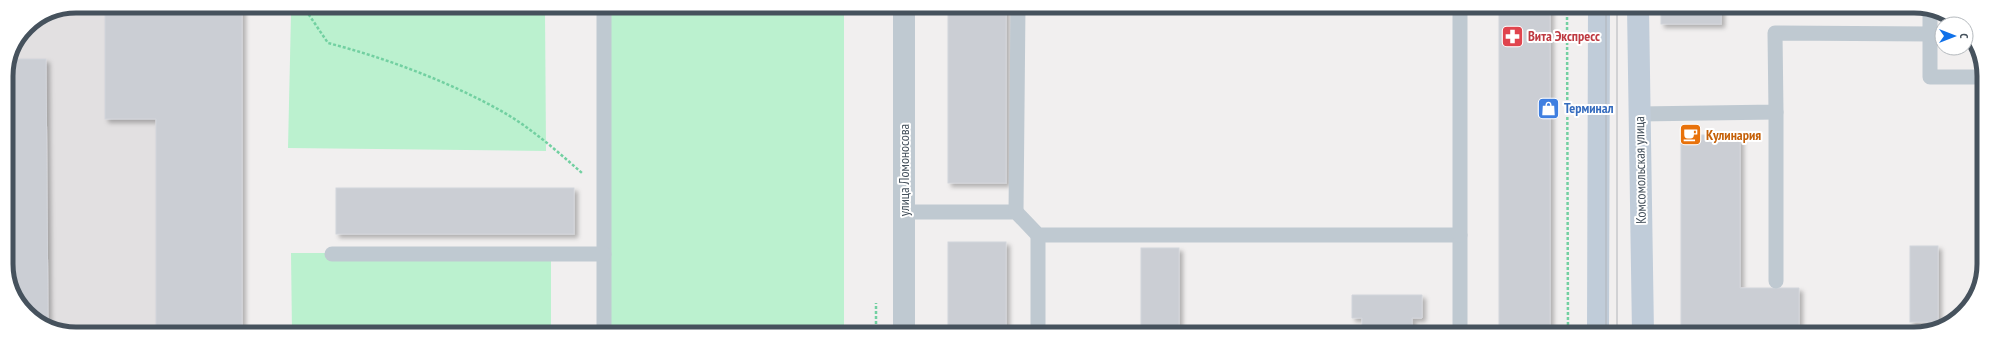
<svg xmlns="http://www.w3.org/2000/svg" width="1990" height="340" font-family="'PT Sans Narrow',sans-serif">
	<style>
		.education { fill: #e2e0e1 }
		.green { fill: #bbf1cf }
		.building { fill: #cbced4; stroke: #d2d5db; filter: url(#shadow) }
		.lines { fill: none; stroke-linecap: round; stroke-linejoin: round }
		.path { stroke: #72d0a1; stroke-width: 2.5; stroke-dasharray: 3 2; stroke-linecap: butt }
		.service { stroke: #bfc9d1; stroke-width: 15 }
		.minor { stroke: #bfc9d1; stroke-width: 22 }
		.secondary { stroke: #c0ccd9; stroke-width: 22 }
		.tram { stroke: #b1b4b9; stroke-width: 1 }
		.labels { text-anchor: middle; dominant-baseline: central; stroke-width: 4; stroke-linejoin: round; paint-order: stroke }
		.health-label { font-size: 14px; font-weight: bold; fill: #be3a42; stroke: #fff; text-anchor: start }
		.shop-label { font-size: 14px; font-weight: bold; fill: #366cbe; stroke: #fff; text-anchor: start }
		.food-label { font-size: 14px; font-weight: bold; fill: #c56008; stroke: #fff; text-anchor: start }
		.street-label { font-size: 14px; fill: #46525d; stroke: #fff }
		.rim { fill: none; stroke: #46525d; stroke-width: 5 }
	</style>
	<defs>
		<filter id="shadow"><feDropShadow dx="3.5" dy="3.5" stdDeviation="2" flood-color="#0004"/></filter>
	</defs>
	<rect width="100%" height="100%" fill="#f1efef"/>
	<!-- education -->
	<polygon class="education" points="76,6 242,6 242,333 66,333 30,317 8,282 6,76 11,49 27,26 49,11"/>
	<!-- green -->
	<g class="green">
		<rect x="608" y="6" width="236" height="328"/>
		<polygon points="545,11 546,151 288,148 291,14"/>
		<polygon points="291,253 551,253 551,334 292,333"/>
	</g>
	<!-- building -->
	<g class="building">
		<polygon points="160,6 242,6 242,333 156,333 156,119 105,119 105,15 160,15"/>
		<rect x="948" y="6" width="58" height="177"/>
		<polygon points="1499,6 1550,7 1550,334 1499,334"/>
		<rect x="1661" y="7" width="60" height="17"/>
		<polygon points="9,59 46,59 48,325 30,317 8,282 6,76"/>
		<polygon points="1681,135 1740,135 1740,288 1799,288 1799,334 1681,334"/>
		<rect x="336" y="188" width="238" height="46"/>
		<rect x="948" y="242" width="58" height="92"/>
		<rect x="1910" y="246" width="28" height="76"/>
		<rect x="1141" y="248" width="38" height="86"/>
		<polygon points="1352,295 1422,295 1422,318 1412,318 1412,334 1362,334 1362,318 1352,318"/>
	</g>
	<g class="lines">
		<!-- path -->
		<g class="path">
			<path d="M303 6 328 43C386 58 450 82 503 112 531 128 557 151 582 173"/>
			<polyline points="1567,7 1568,334"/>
			<polyline points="876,334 876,303"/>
		</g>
		<!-- service -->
		<g class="service">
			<polyline points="604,6 604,334"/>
			<polyline points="1930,34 1930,77 1983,77"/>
			<polyline points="1776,112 1776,281"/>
			<polyline points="1639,114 1776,112 1775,33 1930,34 1930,10"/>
			<polyline points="904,212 1016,212 1038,235 1460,235 1460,334"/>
			<polyline points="1016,212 1018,6"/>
			<polyline points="1038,235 1038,334"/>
			<polyline points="1460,235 1460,6"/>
			<polyline points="332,254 604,254"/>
		</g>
		<!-- minor -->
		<polyline class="minor" points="904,334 904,6"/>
		<!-- secondary -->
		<g class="secondary">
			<polyline points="1638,7 1643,334"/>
			<polyline points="1598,334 1599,7"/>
		</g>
		<!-- tram -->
		<g class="tram">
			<polyline points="1606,7 1606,334"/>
			<polyline points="1617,7 1617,334"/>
		</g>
	</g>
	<!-- icons -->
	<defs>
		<symbol id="pharmacy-square" viewBox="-11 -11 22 22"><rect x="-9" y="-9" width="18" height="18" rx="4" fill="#e0444e" stroke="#fff"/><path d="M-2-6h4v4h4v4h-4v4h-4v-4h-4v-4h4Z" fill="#fff"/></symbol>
		<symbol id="shop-square" viewBox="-11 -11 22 22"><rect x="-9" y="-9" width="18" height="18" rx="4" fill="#3f7fe0" stroke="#fff"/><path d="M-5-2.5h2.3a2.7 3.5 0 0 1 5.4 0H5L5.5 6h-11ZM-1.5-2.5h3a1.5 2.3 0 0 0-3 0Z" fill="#fff"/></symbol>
		<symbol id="cafe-square" viewBox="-11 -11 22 22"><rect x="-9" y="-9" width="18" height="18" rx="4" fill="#e8710a" stroke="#fff"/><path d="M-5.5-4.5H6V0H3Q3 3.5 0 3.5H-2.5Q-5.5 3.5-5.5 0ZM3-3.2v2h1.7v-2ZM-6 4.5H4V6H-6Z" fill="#fff"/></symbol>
	</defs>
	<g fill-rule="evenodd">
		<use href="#pharmacy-square" x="1500" y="24" width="25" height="25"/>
		<use href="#shop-square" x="1536" y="96" width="25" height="25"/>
		<use href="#cafe-square" x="1678" y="122" width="25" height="25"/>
	</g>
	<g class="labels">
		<!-- health labels -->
		<g class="health-label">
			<text x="1528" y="36">Вита Экспресс</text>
		</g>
		<!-- shop labels -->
		<g class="shop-label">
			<text x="1564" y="108">Терминал</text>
		</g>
		<!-- food labels -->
		<g class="food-label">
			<text x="1706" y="135">Кулинария</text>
		</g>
		<!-- street labels -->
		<g class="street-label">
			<text transform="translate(904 170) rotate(-90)">улица Ломоносова</text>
			<text transform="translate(1640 170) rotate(-91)">Комсомольская улица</text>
		</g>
	</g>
	<!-- crop -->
	<path d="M0 0H1990V340H0ZM76 13H1914A63 63 0 0 1 1977 76V264A63 63 0 0 1 1914 327H76A63 63 0 0 1 13 264V76A63 63 0 0 1 76 13Z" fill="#fff" fill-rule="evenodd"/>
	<path class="rim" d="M76 13H1914A63 63 0 0 1 1977 76V264A63 63 0 0 1 1914 327H76A63 63 0 0 1 13 264V76A63 63 0 0 1 76 13Z"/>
	<!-- north arrow -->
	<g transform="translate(1954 36) rotate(90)"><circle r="19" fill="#ffffff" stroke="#b5babe"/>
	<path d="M0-3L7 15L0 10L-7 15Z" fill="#1171e9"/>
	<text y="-6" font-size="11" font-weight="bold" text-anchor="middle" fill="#46525d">С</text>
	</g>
</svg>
